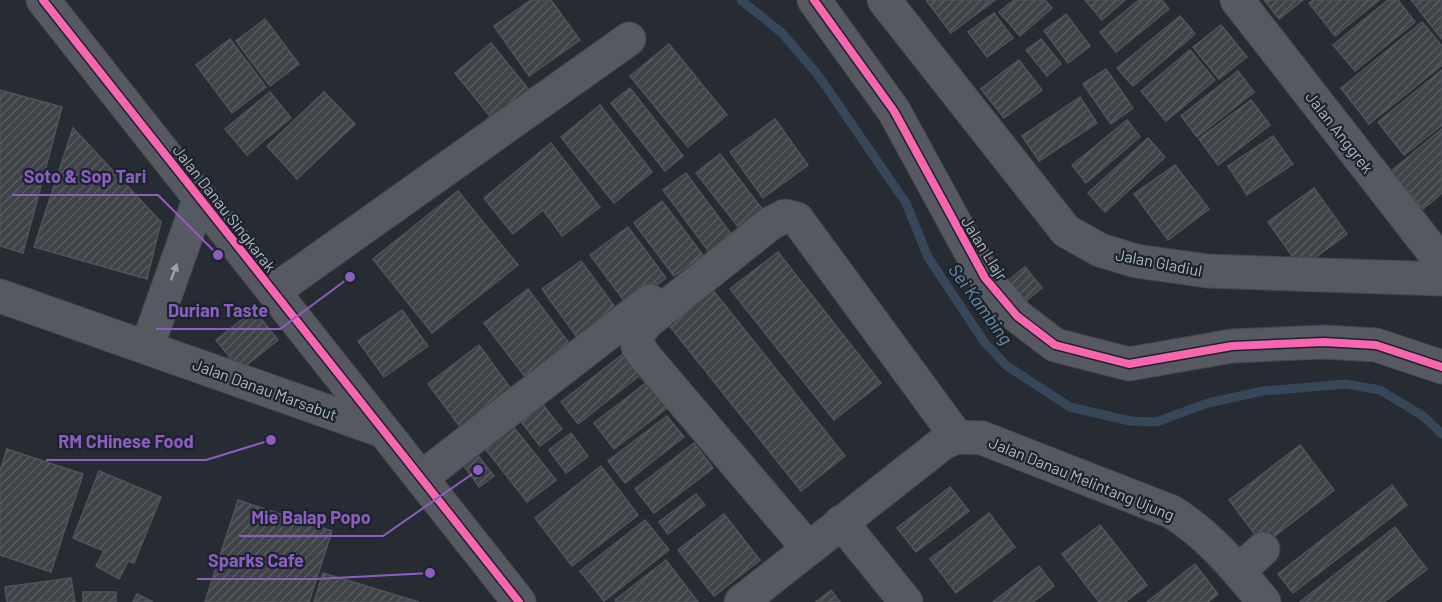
<svg xmlns="http://www.w3.org/2000/svg" width="1442" height="602" font-family="Barlow,sans-serif">
	<style>
		.lines { fill: none; stroke-linecap: round; stroke-linejoin: round }
		.stream { stroke: #354759; stroke-width: 9 }
		.building { fill: url(#building-hatch); stroke: #4f545a; stroke-width: 1.5 }
		.minor-casing { stroke: #44484d; stroke-width: 35 }
		.minor { stroke: #565a60; stroke-width: 33 }
		.cycleway-casing { stroke: #1b232c; stroke-width: 11 }
		.cycleway { stroke: #f766af; stroke-width: 8 }
		.oneway { fill: #9aa1ab }
		.labels { text-anchor: middle; dominant-baseline: central; stroke-width: 4.5; stroke-linejoin: round; paint-order: stroke }
		.street-label { font-size: 16px; fill: #b0b9c4; stroke: #1b232c }
		.water-label { font-size: 18px; font-style: italic; fill: #728ca6; stroke: #1b232c }
		.leader { fill: none; stroke: #8e5dc1; stroke-width: 2 }
		.callout-dot { fill: #8e5dc1; stroke: #1b232c; stroke-width: 2 }
		.callout-label { font-size: 18px; text-anchor: middle; font-weight: bold; fill: #8e5dc1; stroke: #1b232c; stroke-width: 4.5; stroke-linejoin: round; paint-order: stroke }
	</style>
	<defs>
		<pattern id="building-hatch" width="6" height="6" patternUnits="userSpaceOnUse" patternTransform="scale(1.5)"><rect width="6" height="6" fill="#3f4348"/><path d="M-1 1l2-2M0 6l6-6M5 7l2-2" fill="none" stroke="#585c61"/></pattern>
	</defs>
	<rect width="100%" height="100%" fill="#272c32"/>
	<g class="lines">
		<!-- stream -->
		<polyline class="stream" points="741,0 782,33 818,75 906,203 928,257 985,343 1007,366 1070,407 1130,421 1156,422 1208,403 1263,391 1346,384 1380,390 1423,416 1442,434"/>
	</g>
	<!-- building -->
	<g class="building">
		<polygon points="531,0 551,0 580,40 529,76 494,26"/>
		<polygon points="926,0 995,0 951,33"/>
		<polygon points="1014,0 1045,0 1052,8 1020,36 999,12"/>
		<polygon points="1085,0 1125,0 1102,20"/>
		<polygon points="1139,0 1162,0 1169,9 1116,52 1100,32"/>
		<polygon points="1264,0 1303,0 1279,19"/>
		<polygon points="1313,0 1379,0 1335,36 1309,3"/>
		<polygon points="1388,0 1398,0 1415,22 1355,71 1333,45"/>
		<polygon points="1411,0 1442,0 1442,39"/>
		<polygon points="994,13 1013,38 987,57 968,32"/>
		<polygon points="1066,14 1090,46 1068,63 1044,31"/>
		<polygon points="1180,16 1195,34 1133,86 1117,68"/>
		<polygon points="265,19 299,64 270,86 236,41"/>
		<polygon points="1422,22 1442,46 1442,65 1369,124 1341,88"/>
		<polygon points="1221,25 1247,57 1219,79 1193,47"/>
		<polygon points="230,39 266,87 232,113 196,65"/>
		<polygon points="1041,39 1061,64 1047,76 1026,50"/>
		<polygon points="491,43 529,90 492,119 455,73"/>
		<polygon points="669,44 727,115 688,147 630,76"/>
		<polygon points="1190,50 1215,80 1166,121 1141,91"/>
		<polygon points="1019,60 1042,90 1004,118 981,89"/>
		<polygon points="1106,69 1133,108 1111,124 1083,84"/>
		<polygon points="1442,70 1442,125 1404,155 1378,122"/>
		<polygon points="1238,71 1254,92 1197,137 1181,116"/>
		<polygon points="630,88 683,156 665,171 611,103"/>
		<polygon points="0,90 62,107 23,253 0,246"/>
		<polygon points="270,92 291,118 247,155 225,129"/>
		<polygon points="324,92 355,124 297,179 267,146"/>
		<polygon points="1080,97 1097,123 1039,161 1022,136"/>
		<polygon points="1251,100 1270,125 1218,165 1199,139"/>
		<polygon points="600,105 652,172 614,203 561,137"/>
		<polygon points="775,119 808,165 763,198 730,152"/>
		<polygon points="1127,120 1140,137 1086,183 1072,165"/>
		<polygon points="73,128 161,222 147,279 34,247"/>
		<polygon points="1442,129 1442,193 1423,209 1391,171"/>
		<polygon points="1273,136 1293,164 1247,195 1228,166"/>
		<polygon points="1148,138 1165,157 1105,212 1088,193"/>
		<polygon points="551,143 600,207 562,236 543,210 513,234 484,198"/>
		<polygon points="720,154 763,210 739,228 696,173"/>
		<polygon points="1175,165 1209,209 1168,240 1134,194"/>
		<polygon points="686,173 732,235 709,252 663,190"/>
		<polygon points="1314,188 1347,234 1301,268 1268,222"/>
		<polygon points="458,191 518,265 432,333 373,259"/>
		<polygon points="662,201 703,255 674,276 634,223"/>
		<polygon points="628,227 666,278 628,306 590,255"/>
		<polygon points="778,252 881,383 834,420 730,289"/>
		<polygon points="581,261 621,315 582,344 542,289"/>
		<polygon points="1025,267 1042,288 1017,308 1000,287"/>
		<polygon points="528,289 569,343 525,377 484,323"/>
		<polygon points="712,289 845,456 801,491 668,324"/>
		<polygon points="254,310 278,340 240,370 216,340"/>
		<polygon points="402,310 428,346 384,377 358,341"/>
		<polygon points="479,345 517,397 466,435 428,384"/>
		<polygon points="627,351 644,372 578,424 561,402"/>
		<polygon points="647,382 667,408 614,449 594,423"/>
		<polygon points="541,402 562,429 540,446 519,419"/>
		<polygon points="667,416 684,437 625,483 608,461"/>
		<polygon points="511,424 556,480 527,502 483,446"/>
		<polygon points="571,433 588,456 566,473 549,450"/>
		<polygon points="694,443 713,468 654,513 635,489"/>
		<polygon points="1300,445 1334,490 1263,545 1229,500"/>
		<polygon points="7,449 83,474 51,572 0,555 0,471"/>
		<polygon points="476,453 494,476 479,487 462,463"/>
		<polygon points="601,466 638,515 572,566 535,518"/>
		<polygon points="99,471 161,497 134,563 128,561 119,579 96,566 104,551 73,538"/>
		<polygon points="1392,485 1407,505 1293,593 1278,574"/>
		<polygon points="950,487 969,511 916,552 897,528"/>
		<polygon points="696,494 705,505 668,534 659,522"/>
		<polygon points="238,500 332,531 309,602 205,602"/>
		<polygon points="989,513 1015,547 956,593 930,559"/>
		<polygon points="724,514 760,560 714,596 678,550"/>
		<polygon points="645,520 669,550 604,601 580,571"/>
		<polygon points="1100,525 1147,585 1125,602 1099,602 1062,554"/>
		<polygon points="1395,527 1427,569 1384,602 1300,602"/>
		<polygon points="666,560 698,602 617,602 615,600"/>
		<polygon points="1195,564 1218,594 1208,602 1147,602"/>
		<polygon points="1039,566 1054,586 1033,602 993,602"/>
		<polygon points="323,573 419,602 314,602"/>
		<polygon points="71,578 75,602 7,602 5,587"/>
		<polygon points="831,590 840,602 816,602"/>
		<rect x="83" y="592" width="33" height="10"/>
		<polygon points="137,594 153,602 133,602"/>
	</g>
	<g class="lines">
		<defs>
			<g id="minor">
				<polyline points="43,0 519,602"/>
				<polyline points="814,0 894,111 985,278 1017,316 1055,345 1129,364 1232,346 1324,342 1376,345 1442,367"/>
				<polyline points="884,0 1066,231 1100,250 1136,261 1207,271 1442,279"/>
				<polyline points="1237,0 1442,263"/>
				<polyline points="274,291 629,39"/>
				<polyline points="0,296 383,431"/>
				<polyline points="147,347 200,197"/>
				<polyline points="421,478 650,301"/>
				<polyline points="841,522 906,602"/>
				<polyline points="807,547 647,359 638,347 636,337 647,322 771,223 785,216 797,219 957,437"/>
				<polyline points="1239,571 1263,549"/>
				<path d="M741 602 943 443 957 437 982 438 1172 512C1209 535 1237 569 1264 602"/>
			</g>
		</defs>
		<!-- minor casing -->
		<use href="#minor" class="minor-casing"/>
		<!-- minor -->
		<use href="#minor" class="minor"/>
		<defs>
			<g id="cycleway">
				<polyline points="43,0 519,602"/>
				<polyline points="814,0 894,111 985,278 1017,316 1055,345 1129,364 1232,346 1324,342 1376,345 1442,367"/>
			</g>
		</defs>
		<!-- cycleway casing -->
		<use href="#cycleway" class="cycleway-casing"/>
		<!-- cycleway -->
		<use href="#cycleway" class="cycleway"/>
	</g>
	<!-- one-way arrows -->
	<defs><path id="oneway-solid" d="M-6-.8H1V-3.2L6.5 0L1 3.2V.8H-6Z" transform="scale(1.5)"/></defs>
	<use class="oneway" href="#oneway-solid" transform="translate(174 272) rotate(-70)"/>
	<g class="labels">
		<!-- street labels -->
		<g class="street-label">
			<text transform="translate(1340 132) rotate(52)">Jalan Anggrek</text>
			<text transform="translate(225 208) rotate(52)">Jalan Danau Singkarak</text>
			<text transform="translate(985 248) rotate(58)">Jalan Llajr</text>
			<text transform="translate(1159 262) rotate(11)">Jalan Gladiul</text>
			<text transform="translate(265 389) rotate(20)">Jalan Danau Marsabut</text>
			<text transform="translate(1082 478) rotate(22)">Jalan Danau Melintang Ujung</text>
		</g>
		<!-- water labels -->
		<g class="water-label">
			<text transform="translate(981 304) rotate(54)">Sei Kambing</text>
		</g>
	</g>
	<!-- callouts -->
	<path class="leader" d="M218 255L158 195H12M350 277L280 329H156M271 440L206 460H46M478 470L383 536H239M430 573L316 579H197"/>
	<g class="callout-dot">
		<circle cx="218" cy="255" r="6"/>
		<circle cx="350" cy="277" r="6"/>
		<circle cx="271" cy="440" r="6"/>
		<circle cx="478" cy="470" r="6"/>
		<circle cx="430" cy="573" r="6"/>
	</g>
	<g class="callout-label">
		<text x="85" y="183">Soto &amp; Sop Tari</text>
		<text x="218" y="317">Durian Taste</text>
		<text x="126" y="448">RM CHinese Food</text>
		<text x="311" y="524">Mie Balap Popo</text>
		<text x="256" y="567">Sparks Cafe</text>
	</g>
</svg>
